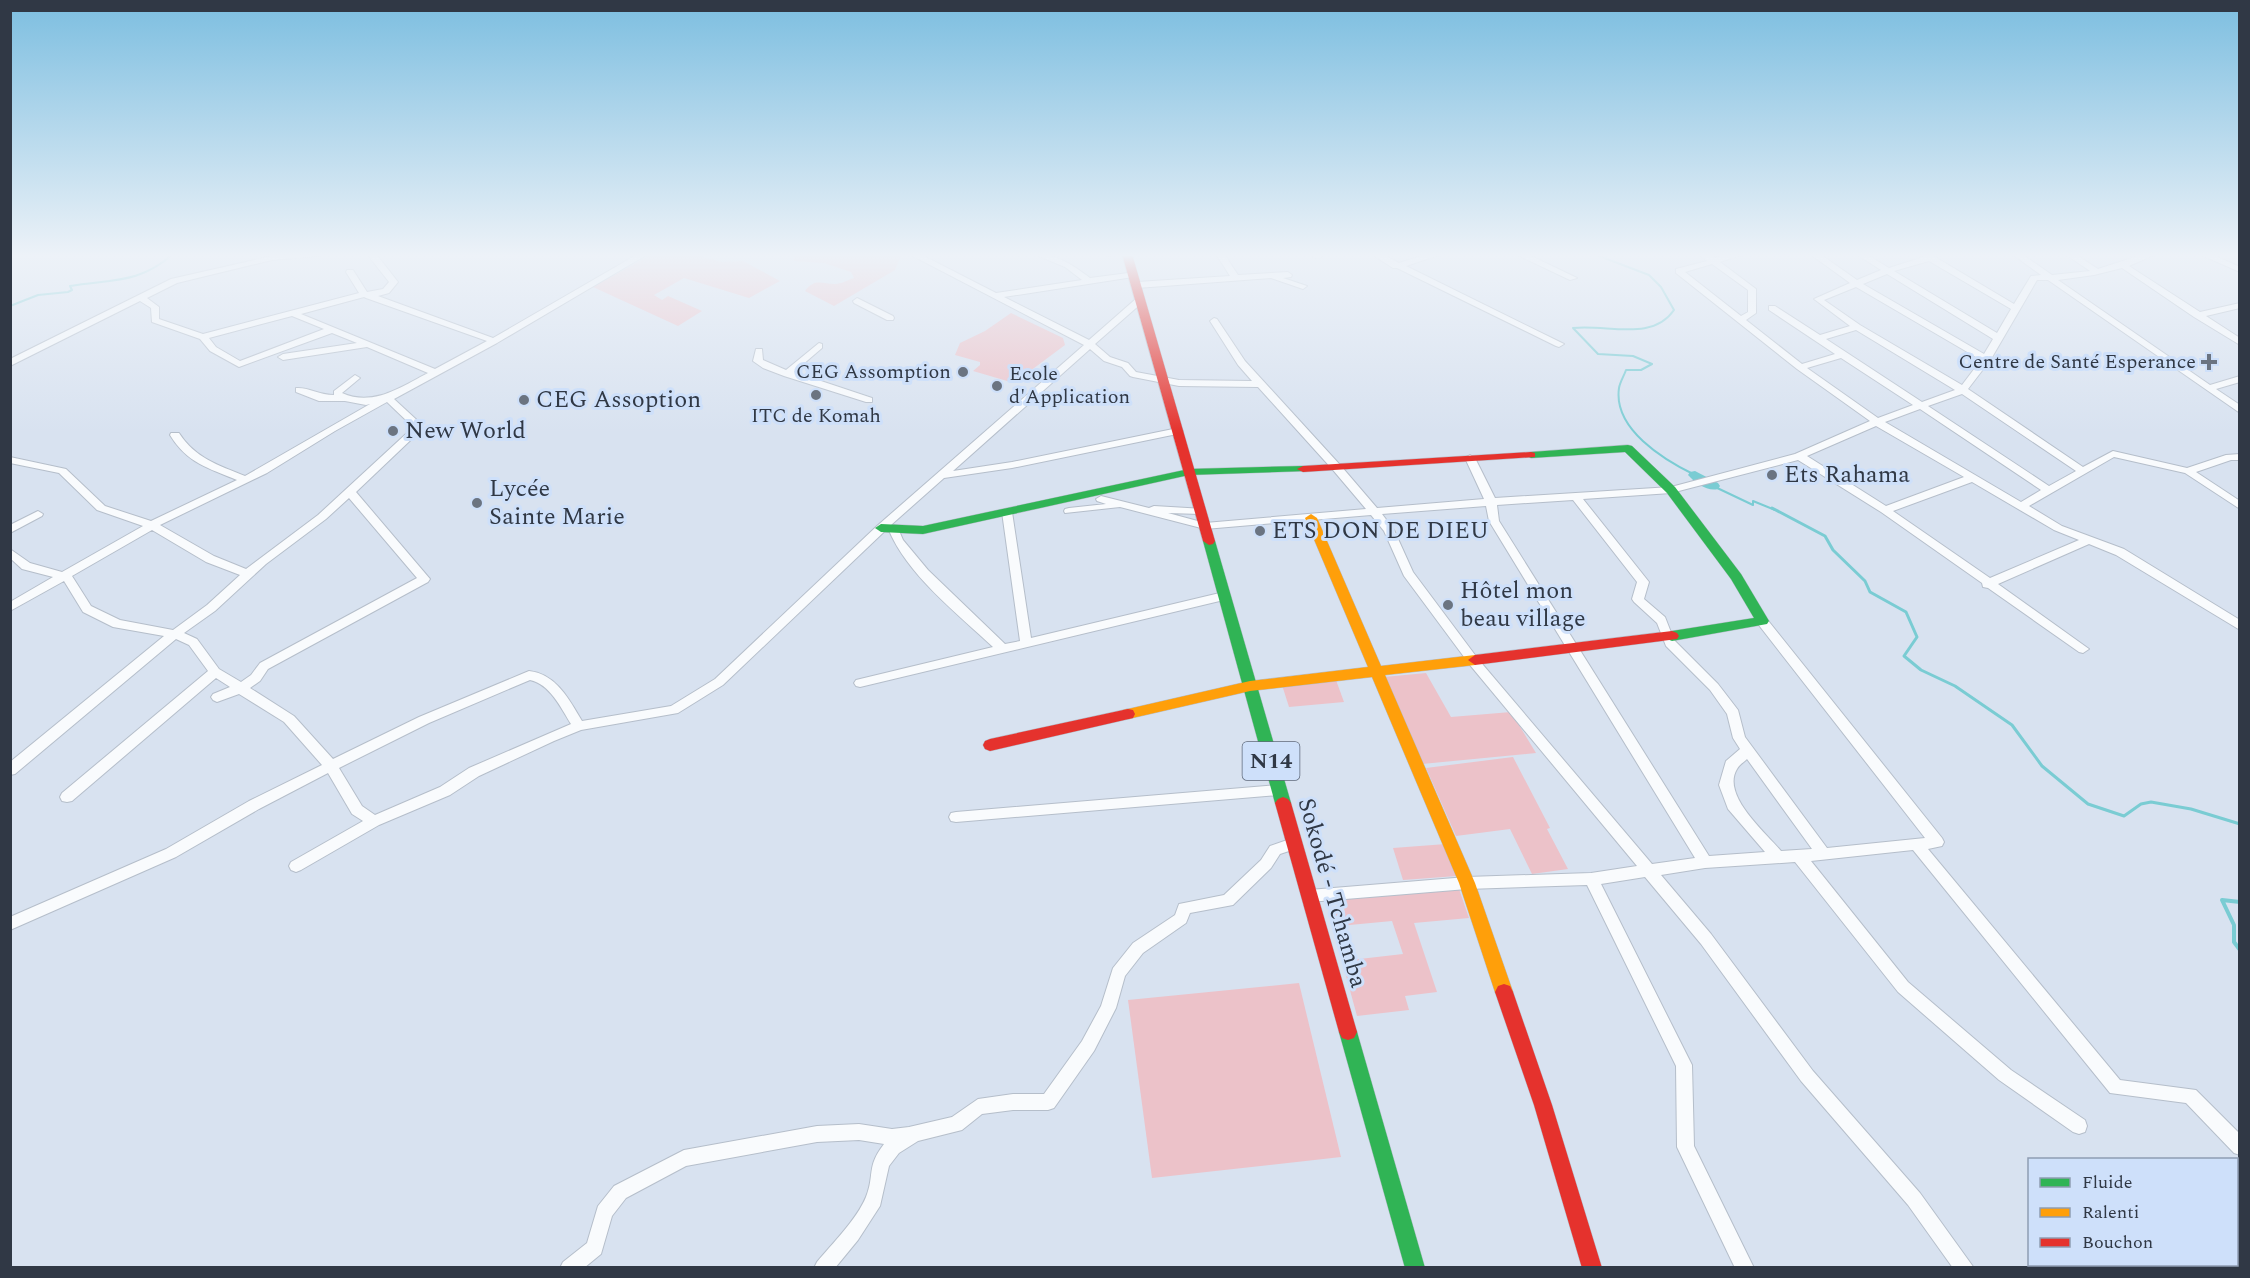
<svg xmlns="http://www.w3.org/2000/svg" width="2250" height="1278" font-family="Spectral,serif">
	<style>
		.green { fill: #ecc2c9 }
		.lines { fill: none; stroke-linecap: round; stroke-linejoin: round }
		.stream-far2 { stroke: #7accd3; stroke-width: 2 }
		.stream-far1 { stroke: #7accd3; stroke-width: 3 }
		.stream { stroke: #7accd3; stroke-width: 4 }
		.river { fill: #7accd3; fill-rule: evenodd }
		.street-casing { stroke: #b5beca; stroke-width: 2 }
		.fast-casing { stroke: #b5beca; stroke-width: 1 }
		.slow-casing { stroke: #b5beca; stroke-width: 1 }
		.jam-casing { stroke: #b5beca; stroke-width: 1 }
		.street { fill: #f9fbfd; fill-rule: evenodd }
		.fast { fill: #30b455; fill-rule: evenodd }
		.slow { fill: #ff9f0a; fill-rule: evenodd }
		.jam { fill: #e5322d; fill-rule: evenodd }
		.poi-dot { fill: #6b7481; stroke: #cee0fa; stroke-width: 2 }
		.labels { text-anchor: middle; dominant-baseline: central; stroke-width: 6; stroke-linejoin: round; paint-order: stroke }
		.far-poi-label { font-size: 20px; fill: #303845; stroke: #cee0fa; text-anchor: end }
		.shield { fill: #cee0fa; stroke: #5f6a7b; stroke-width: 1.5 }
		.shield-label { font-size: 22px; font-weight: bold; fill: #303845 }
		.poi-label { font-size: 24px; fill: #303845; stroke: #cee0fa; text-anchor: start }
		.street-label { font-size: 24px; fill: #303845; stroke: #cee0fa }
	</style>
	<rect width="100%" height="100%" fill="#d8e2f0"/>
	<!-- green -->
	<g class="green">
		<polygon points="652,254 691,254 722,262 743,261 780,281 749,298 684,278 654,295 662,300 668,296 702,311 678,326 593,287"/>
		<path d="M793 254H902L895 270 834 306 805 291C815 278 821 284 835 284 841 284 848 280 854 278L851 272 824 263 794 261Z"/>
		<polygon points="1011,313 1063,338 1065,345 1014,383 973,371 980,365 980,362 955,355 960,343 985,331"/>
		<polygon points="1426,673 1451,717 1511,712 1536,753 1422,764 1384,677"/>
		<polygon points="1336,680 1344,702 1289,707 1282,685"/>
		<polygon points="1513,757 1550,828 1547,829 1568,869 1532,874 1510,829 1456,836 1426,768"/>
		<polygon points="1446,844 1457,876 1403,880 1393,848"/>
		<polygon points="1459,889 1469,918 1414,923 1437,992 1405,996 1409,1010 1357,1016 1342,961 1403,954 1392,921 1339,926 1335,913 1345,912 1341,899"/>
		<polygon points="1299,983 1341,1157 1152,1178 1128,1000"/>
	</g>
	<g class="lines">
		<!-- stream-far2 -->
		<g class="stream-far2">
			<path d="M1594 254 1649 275 1661 287 1674 310C1652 342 1608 324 1573 328L1598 354 1633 356 1652 364 1641 370H1626C1624 376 1620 382 1619 388 1613 429 1664 460 1695 475"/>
			<path d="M10 306 38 295 68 292 72 290 70 286C112 279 139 284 173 254"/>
			<polyline points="1713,486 1753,505 1753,501 1775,510"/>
		</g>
		<!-- stream-far1 -->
		<polyline class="stream-far1" points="1772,508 1825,536 1833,550 1865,581 1870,592 1906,612 1917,637 1904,656 1921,670 1955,686 2012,725 2042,766 2088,804 2124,816 2141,804 2151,802 2191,809 2240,824"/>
		<!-- stream -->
		<polyline class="stream" points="2240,902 2222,900 2234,925 2234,942 2240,950"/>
		<!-- river -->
		<path class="river" d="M1695 471 1718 483 1720 486 1718 489C1708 492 1695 483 1688 475L1690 472Z"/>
		<defs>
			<g id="street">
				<path d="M286 254H321L317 256 272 260 177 283 147 298 159 307V319L203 334 359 293 346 272 347 270H353L367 292 383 289 389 282 367 254H376L398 282 389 293 378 296 493 338 638 254H648L497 343 394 399 420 423 417 434 356 492 430 579 428 582 268 669 260 681 250 688 294 716 333 759 419 717 529 671C556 674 569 699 582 721L671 706 715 679 877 526 1084 345 909 254H920L996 293 1082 280 1065 267 1034 254C1057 254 1073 265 1090 278L1136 272 1137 274 1133 277 1004 297 1089 340 1138 297H1144V301L1095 344 1110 357 1128 363 1136 372 1179 380 1252 381 1238 365 1210 321 1214 318 1217 319 1245 361 1341 466 1377 508 1484 499 1465 458 1470 455 1475 458 1495 498 1671 487 1795 454 1870 421 1797 369 1676 273V269L1707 261 1699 254H1709L1715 258 1730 254H1744L1720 262 1756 289V313L1746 320 1802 364 1835 354 1769 310V306H1775L1820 335 1850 326 1814 299 1850 283 1810 254H1820L1857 280 1881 270 1856 254H1866L1889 268 1923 257 1921 254H1930L2014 304 2031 276 2041 275 2012 254H2022L2052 275 2090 271 2065 254H2075L2098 269 2144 254H2156L2129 266 2200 312 2240 303V308L2206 316 2240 338V345L2194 317 2122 268 2094 275 2058 280 2210 385 2240 376V382L2216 389 2240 405V413L2048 280H2037L1991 359 1968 389 2083 467 2113 451 2187 468 2226 455 2240 454V460H2231L2196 472 2240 501V509L2185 473 2114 457 2029 506 2062 526 2124 549 2240 620V630L2116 555 2089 544 1998 584 2089 649 2083 653 2079 652 1988 588 1983 587 1982 583 1881 512 1798 460 1671 493 1583 499 1649 582 1644 599 1665 617 1674 640 1718 684 1738 710 1745 737 1827 848 1925 838 1758 624 1756 621 1758 618H1766L1942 838 1944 842 1942 846 1928 849 2120 1080 2196 1090 2240 1134V1155L2234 1153 2186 1103 2110 1093 1913 850 1811 861 1908 982 2011 1070 2085 1120 2087 1126 2085 1132 2079 1134 2073 1132 1999 1080 1898 992 1795 862 1705 868 1661 875 1711 934 1813 1071 1920 1193 1974 1268H1953L1908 1205 1801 1081 1701 944 1645 877 1601 884 1692 1065 1694 1146 1754 1268H1735L1677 1147 1676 1066 1587 885 1467 889 1309 902 1304 900 1302 896 1304 892 1309 890 1467 877 1591 873 1637 866 1470 665 1404 576 1384 531 1371 515 1205 529 1120 507 1065 513 1064 511 1065 509 1069 508 1106 504 1097 501 1096 499 1101 496 1149 508 1154 506 1204 509 1205 511 1204 513 1200 514 1168 513 1205 523 1366 509 1333 470 1258 387 1179 386 1133 377 1130 376 1122 367 1104 361 1090 349 953 471 1012 462 1178 428 1183 431 1182 433 1012 468 944 478 891 525 897 526 903 540 928 570 1005 644 1020 641 1002 512 1007 509 1012 512 1031 638 1224 592 1228 593 1230 596 1228 599 860 687 856 686 854 683 856 680 993 647C958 614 906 574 888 528L723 685 678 713 581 730 554 741 479 776 450 795 379 825 301 870 296 872 291 870 289 866 291 862 363 821 352 814 328 773 259 809 176 857 10 930V917L166 849 249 801 322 765 284 722 239 694 217 702 213 700 211 697 213 694 230 687 216 678 72 801 67 802 62 801 60 797 62 793 208 671 189 645 176 639 15 774 10 775V762L164 636 113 627 83 612 64 581 10 611V602L53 577 22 569 10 558V549L30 563 62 572 143 526 97 510 59 473 10 463V457L66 469 105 506 151 521 237 480C208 468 187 463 170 435L171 433H179C195 458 218 465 245 476L370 404 366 405 345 401H319L296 392V388C308 387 319 395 334 395V391L355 375 360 378 342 393C373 407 401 387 428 373L367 347 283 360 278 357 283 354 357 343 332 333 239 367 210 351 200 339 152 322 151 308 140 301 10 366V359L171 279 272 256ZM1929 261 2011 309 1997 333 1894 271ZM1712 264 1748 290V312L1741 316 1685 272ZM1887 274 1993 339 1984 354 1863 284ZM1856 287 1981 360 1962 385 1860 325 1824 300ZM364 297 366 298 487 341 435 369 301 314ZM292 316 324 329 240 361 216 347 209 338ZM1856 330 1955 390 1922 402 1826 339ZM1841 358 1913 405 1878 418 1807 368ZM1962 394 2076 471 2049 486 1928 406ZM387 402 410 424 407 433 318 515 246 569 214 556 160 525 267 473 335 431ZM1920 409 2041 490 2021 502 1885 422ZM1876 426 1964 477 1886 506 1807 456ZM1972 482 2054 530 2079 540 1990 578 1893 511ZM349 498 417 578 260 663 251 675 241 682 219 669 197 639 184 633 215 611 266 564 326 519ZM1573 500 1637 582 1632 599 1634 602 1657 623 1666 646 1710 690 1727 714 1733 738 1740 749 1726 761 1719 785 1728 809 1765 852 1709 856 1499 521 1497 505ZM1486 506 1489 521 1695 858 1652 864 1478 659 1413 572 1394 530 1382 514ZM152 530 206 562 240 575 207 605 173 630 120 620 91 606 72 576ZM530 680C550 684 561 708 571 724L469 768 440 787 375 815 362 806 339 768 429 723ZM1747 759 1812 849 1781 851C1765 832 1721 795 1737 769 1739 765 1744 762 1747 759Z"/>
				<polygon points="1103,254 1114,254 1110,256"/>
				<polygon points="1216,254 1224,254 1238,275 1288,272 1292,275 1291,277 1283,278 1307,286 1303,289 1271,278 1137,288 1133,285 1137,282 1230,276"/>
				<polygon points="1313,254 1325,254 1319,258 1313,258"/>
				<polygon points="1371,254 1382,254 1399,263 1428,254 1442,254 1406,266 1564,344 1559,347 1556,346 1397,268 1393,268"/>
				<polygon points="1515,254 1527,254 1577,278 1570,280"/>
				<polygon points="2199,254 2211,254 2240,267 2240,272"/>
				<polygon points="857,298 893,316 894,318 893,320 887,320 854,303 853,301"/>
				<polygon points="819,343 822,344 822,348 794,372 872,398 872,402 866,402 784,376 763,368 753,361 756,349 762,349 763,360 786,370"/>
				<polygon points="38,511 43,514 42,516 10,533 10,525"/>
				<polygon points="1279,785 1284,786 1286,790 1284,794 1279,795 956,822 951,821 949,817 951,813 956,812"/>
				<path d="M1293 838 1298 840 1300 844 1298 848 1280 854 1271 868 1233 905 1190 913 1186 923 1143 953 1125 976 1116 1008 1094 1051 1054 1108 1048 1110H1013L982 1114 962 1130 918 1141 899 1153 889 1166 880 1206 858 1240 835 1268H814L817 1262C832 1244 857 1219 866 1197 875 1175 866 1167 884 1144L859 1140 817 1142 686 1166 626 1198 612 1216 601 1254 584 1268H560L563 1262 587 1243 598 1206 614 1186 684 1150 817 1126 859 1124 892 1129 909 1127 952 1117 978 1099 1013 1094H1044L1082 1041 1101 1006 1113 968 1133 943 1175 915 1179 904 1224 895 1261 860 1270 846Z"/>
			</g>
			<g id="fast">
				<polygon points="1628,445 1632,446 1675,487 1741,574 1769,621 1767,624 1672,641 1667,639 1665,636 1667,633 1672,631 1754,618 1731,579 1667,493 1625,452 1531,458 1525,455 1531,452"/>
				<polygon points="1303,466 1307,467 1309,469 1307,471 1189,475 923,534 881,532 875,528 881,524 923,526 1189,469"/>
				<polygon points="1209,537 1215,541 1291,803 1288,807 1283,809 1278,807 1275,803 1203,541"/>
				<polygon points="1348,1024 1354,1026 1357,1032 1425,1268 1405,1268 1339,1032 1342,1026"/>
			</g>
			<polygon id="slow" points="1311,514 1317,518 1381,666 1475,655 1482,660 1475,665 1385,675 1475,883 1513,992 1510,998 1504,1000 1498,998 1495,992 1459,883 1372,677 1250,691 1128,719 1123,718 1121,714 1123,710 1128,709 1250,681 1368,667 1305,518"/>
			<g id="jam">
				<polygon points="1122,254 1132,254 1215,541 1213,544 1209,545 1203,541"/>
				<polygon points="1531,452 1535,453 1535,457 1303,472 1297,469 1303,466"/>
				<polygon points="1672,631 1677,633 1679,636 1677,639 1475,665 1468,660 1475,655"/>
				<polygon points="1128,709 1133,710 1135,714 1133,718 990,751 985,749 983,745 985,741 990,739"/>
				<polygon points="1283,797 1288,799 1291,803 1357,1032 1354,1038 1348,1040 1342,1038 1339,1032 1275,803 1278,799"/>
				<polygon points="1504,984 1510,986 1513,992 1552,1105 1602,1268 1582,1268 1534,1105 1495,992 1498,986"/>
			</g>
		</defs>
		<!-- street casing -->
		<use href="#street" class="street-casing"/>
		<!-- fast casing -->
		<use href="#fast" class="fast-casing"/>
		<!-- slow casing -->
		<use href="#slow" class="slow-casing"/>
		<!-- jam casing -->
		<use href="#jam" class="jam-casing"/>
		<!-- street -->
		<use href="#street" class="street"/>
		<!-- fast -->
		<use href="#fast" class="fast"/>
		<!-- slow -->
		<use href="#slow" class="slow"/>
		<!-- jam -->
		<use href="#jam" class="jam"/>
	</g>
	<!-- sky -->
	<linearGradient id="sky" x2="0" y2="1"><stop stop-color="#7cbee0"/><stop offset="0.59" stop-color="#edf2f8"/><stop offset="1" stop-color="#edf2f8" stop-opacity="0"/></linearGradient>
	<rect width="2250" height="433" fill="url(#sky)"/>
	<!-- markers -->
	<g class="poi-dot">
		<path d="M2206 353h6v6h6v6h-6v6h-6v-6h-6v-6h6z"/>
		<circle cx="963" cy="372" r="6"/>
		<circle cx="997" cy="386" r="6"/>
		<circle cx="816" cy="395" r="6"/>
		<circle cx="524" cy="400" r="6"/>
		<circle cx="393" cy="431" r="6"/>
		<circle cx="1772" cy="475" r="6"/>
		<circle cx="477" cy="503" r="6"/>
		<circle cx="1260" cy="531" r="6"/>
		<circle cx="1448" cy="605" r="6"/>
	</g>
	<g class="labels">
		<!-- far-poi labels -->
		<g class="far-poi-label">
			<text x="2196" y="362">Centre de Santé Esperance</text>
			<text x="951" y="372">CEG Assomption</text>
			<text x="1009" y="374" text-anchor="start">Ecole<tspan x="1009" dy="23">d'Application</tspan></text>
			<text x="816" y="416" text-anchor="middle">ITC de Komah</text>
		</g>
		<!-- shield labels -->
		<rect class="shield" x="1242.5" y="742" width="57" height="38" rx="4.5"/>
		<g class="shield-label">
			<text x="1271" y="761">N14</text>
		</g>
		<!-- poi labels -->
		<g class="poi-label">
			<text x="536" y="400">CEG Assoption</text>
			<text x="405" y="431">New World</text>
			<text x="1784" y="475">Ets Rahama</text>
			<text x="489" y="489">Lycée<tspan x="489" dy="28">Sainte Marie</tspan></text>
			<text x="1272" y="531">ETS DON DE DIEU</text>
			<text x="1460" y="591">Hôtel mon<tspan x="1460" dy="28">beau village</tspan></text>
		</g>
		<!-- street labels -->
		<g class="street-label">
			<text transform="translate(1332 893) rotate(74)">Sokodé - Tchamba</text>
		</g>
	</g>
	<!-- border -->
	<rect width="2250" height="1278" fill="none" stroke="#303845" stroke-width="24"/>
	<!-- legend -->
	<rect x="2028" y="1158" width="210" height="108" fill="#cee0fa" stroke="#8f9db2" stroke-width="1.5"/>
	<rect x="2040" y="1178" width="30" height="9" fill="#30b455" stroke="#8f9db2" stroke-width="1.5"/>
	<text x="2082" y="1188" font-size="18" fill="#303845">Fluide</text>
	<rect x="2040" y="1208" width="30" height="9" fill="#ff9f0a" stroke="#8f9db2" stroke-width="1.5"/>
	<text x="2082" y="1218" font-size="18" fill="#303845">Ralenti</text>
	<rect x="2040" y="1238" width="30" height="9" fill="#e5322d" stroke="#8f9db2" stroke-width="1.5"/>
	<text x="2082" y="1248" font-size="18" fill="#303845">Bouchon</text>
</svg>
